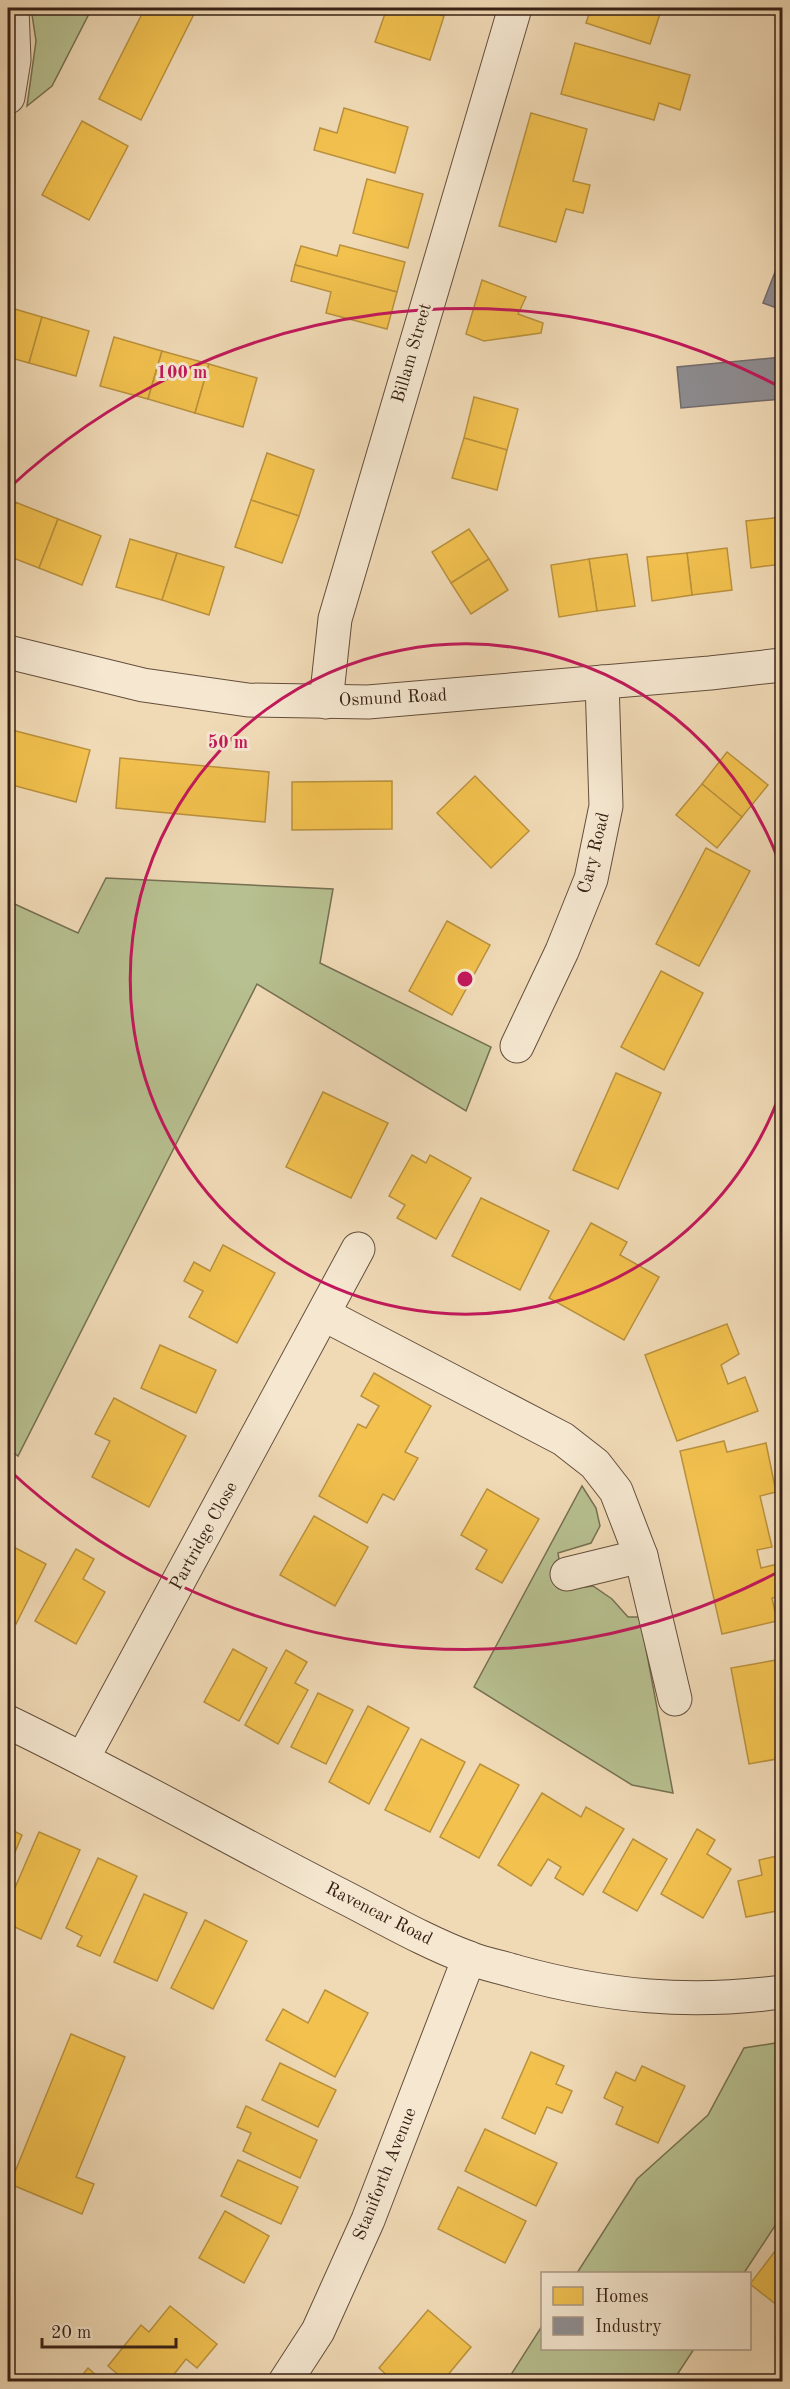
<svg xmlns="http://www.w3.org/2000/svg" width="790" height="2389" font-family="'Old Standard TT',serif">
	<style>
		.green { fill: #b7c090; stroke: #767052; stroke-width: 1.5 }
		.homes { fill: #f2c14e; stroke: #ba913d; stroke-width: 1.5 }
		.industry { fill: #8d8d92; stroke: #736c6c; stroke-width: 1.5 }
		.lines { fill: none; stroke-linecap: round; stroke-linejoin: round }
		.minor-casing { stroke: #644e3c; stroke-width: 35 }
		.minor { stroke: #f5e7d0; stroke-width: 33 }
		.ring { fill: none; stroke: #c2185b; stroke-width: 3 }
		.labels { text-anchor: middle; dominant-baseline: central; stroke-width: 6; stroke-linejoin: round; paint-order: stroke }
		.street-label { font-size: 18px; fill: #362014; stroke: #f5e7d0 }
		.centre { fill: #c2185b; stroke: #f5e7d0; stroke-width: 3 }
		.ring-label { font-size: 18px; text-anchor: middle; font-weight: bold; fill: #c2185b; stroke: #f5e7d0; stroke-width: 6; stroke-linejoin: round; paint-order: stroke }
	</style>
	<rect width="100%" height="100%" fill="#f0dab6"/>
	<filter id="stains"><feTurbulence type="fractalNoise" baseFrequency=".00333" numOctaves="4"/><feColorMatrix values="0 0 0 0 .2 0 0 0 0 .09 0 0 0 0 .02 0 0 0 .5 -.17"/></filter>
	<radialGradient id="worn" r=".72"><stop offset=".6" stop-color="#630" stop-opacity="0"/><stop offset="1" stop-color="#630" stop-opacity=".3"/></radialGradient>
	<!-- green -->
	<g class="green">
		<polygon points="31,8 92,8 52,86 27,106 36,41"/>
		<polygon points="106,878 333,889 320,963 491,1047 466,1111 257,984 18,1456 8,1448 8,901 78,933"/>
		<polygon points="582,1486 596,1508 600,1526 591,1543 558,1553 564,1590 593,1586 612,1599 628,1617 640,1617 673,1793 632,1785 474,1687"/>
		<polygon points="782,2042 782,2215 744,2273 577,2273 637,2179 708,2115 744,2048"/>
		<polygon points="542,2326 542,2348 694,2349 673,2381 507,2381"/>
	</g>
	<!-- homes -->
	<g class="homes">
		<polygon points="145,8 182,8 194,14 141,120 99,99"/>
		<polygon points="387,8 417,8 444,16 430,60 375,42"/>
		<polygon points="591,8 662,8 650,44 586,23"/>
		<polygon points="575,43 690,75 680,110 659,103 654,120 561,94"/>
		<polygon points="344,108 408,127 395,173 314,150 320,128 337,133"/>
		<polygon points="531,113 587,129 573,181 590,185 583,213 566,209 556,242 499,226"/>
		<polygon points="82,121 128,146 89,220 42,195"/>
		<polygon points="367,179 423,194 408,248 353,233"/>
		<polygon points="340,245 405,262 397,292 295,265 301,246 337,256"/>
		<polygon points="295,265 397,292 387,329 326,313 331,292 291,281"/>
		<polygon points="482,280 526,297 518,314 543,323 541,333 484,341 466,334"/>
		<polygon points="8,307 42,317 29,363 8,357"/>
		<polygon points="42,317 89,331 76,376 29,363"/>
		<polygon points="114,337 162,351 148,399 100,386"/>
		<polygon points="162,351 209,364 195,413 148,399"/>
		<polygon points="209,364 257,378 243,427 195,413"/>
		<polygon points="474,397 518,409 507,450 464,438"/>
		<polygon points="464,438 507,450 497,490 452,478"/>
		<polygon points="267,453 314,470 299,516 251,500"/>
		<polygon points="251,500 299,516 282,563 235,547"/>
		<polygon points="15,502 58,519 39,568 8,556 8,522"/>
		<polygon points="782,517 782,564 751,568 746,521"/>
		<polygon points="58,519 101,536 82,585 39,568"/>
		<polygon points="469,529 489,559 451,583 432,552"/>
		<polygon points="130,539 177,553 162,600 116,587"/>
		<polygon points="727,548 732,590 692,595 687,553"/>
		<polygon points="177,553 224,567 209,615 162,600"/>
		<polygon points="687,553 692,595 652,601 647,557"/>
		<polygon points="627,554 635,606 597,611 589,559"/>
		<polygon points="489,559 508,590 471,614 451,583"/>
		<polygon points="589,559 597,611 559,617 551,565"/>
		<polygon points="8,729 90,750 76,802 8,784"/>
		<polygon points="727,752 768,785 742,817 702,784"/>
		<polygon points="120,758 269,772 265,822 116,808"/>
		<polygon points="475,776 529,831 491,868 437,813"/>
		<polygon points="392,781 392,829 292,830 292,782"/>
		<polygon points="702,784 742,817 717,848 676,815"/>
		<polygon points="706,848 750,871 699,966 656,944"/>
		<polygon points="447,921 490,945 452,1015 409,991"/>
		<polygon points="661,971 703,993 664,1070 621,1047"/>
		<polygon points="616,1073 661,1093 618,1189 573,1170"/>
		<polygon points="323,1092 388,1123 351,1198 286,1167"/>
		<polygon points="412,1155 426,1163 430,1155 471,1178 436,1239 397,1218 405,1205 389,1196"/>
		<polygon points="481,1198 549,1231 520,1290 452,1256"/>
		<polygon points="591,1223 627,1242 620,1255 659,1277 624,1340 549,1298"/>
		<polygon points="223,1245 275,1273 237,1343 189,1317 203,1291 184,1281 194,1262 210,1271"/>
		<polygon points="727,1324 739,1354 721,1365 728,1384 745,1377 758,1411 677,1441 645,1355"/>
		<polygon points="160,1345 216,1370 196,1413 141,1388"/>
		<polygon points="374,1373 431,1406 405,1452 418,1458 394,1500 383,1494 367,1523 319,1496 358,1424 366,1428 379,1406 361,1396"/>
		<polygon points="114,1398 186,1436 149,1507 92,1477 110,1441 95,1434"/>
		<polygon points="724,1441 727,1452 766,1443 776,1492 760,1496 772,1547 757,1550 761,1568 782,1563 782,1596 772,1598 777,1621 722,1634 680,1451"/>
		<polygon points="487,1489 539,1519 502,1583 476,1569 487,1550 461,1535"/>
		<polygon points="314,1516 368,1547 335,1606 280,1575"/>
		<polygon points="8,1544 46,1564 16,1624 8,1620"/>
		<polygon points="76,1549 94,1559 83,1579 105,1592 76,1644 35,1621"/>
		<polygon points="233,1649 267,1668 239,1721 204,1702"/>
		<polygon points="286,1650 307,1662 295,1683 308,1690 278,1744 245,1725"/>
		<polygon points="782,1659 782,1758 749,1764 731,1668"/>
		<polygon points="318,1693 353,1710 326,1764 291,1747"/>
		<polygon points="368,1706 409,1728 369,1804 329,1782"/>
		<polygon points="421,1739 465,1762 430,1832 385,1810"/>
		<polygon points="480,1764 519,1785 479,1858 440,1837"/>
		<polygon points="542,1793 581,1817 586,1807 624,1829 583,1895 555,1878 561,1867 548,1859 531,1886 498,1865"/>
		<polygon points="8,1828 22,1835 8,1869"/>
		<polygon points="697,1829 715,1840 707,1854 731,1869 703,1918 661,1894"/>
		<polygon points="39,1832 80,1850 41,1939 8,1924 8,1904"/>
		<polygon points="633,1839 667,1859 637,1911 603,1892"/>
		<polygon points="782,1855 782,1910 746,1917 738,1881 762,1875 759,1860"/>
		<polygon points="98,1858 137,1876 100,1956 77,1946 82,1936 66,1928"/>
		<polygon points="144,1894 187,1913 157,1981 114,1962"/>
		<polygon points="205,1920 247,1941 213,2009 171,1988"/>
		<polygon points="325,1990 368,2013 335,2077 266,2040 283,2009 308,2023"/>
		<polygon points="71,2034 125,2057 76,2177 94,2184 82,2214 10,2184"/>
		<polygon points="531,2052 564,2066 556,2084 572,2091 562,2113 547,2107 535,2134 502,2118"/>
		<polygon points="280,2063 336,2090 318,2127 262,2100"/>
		<polygon points="642,2066 685,2086 658,2143 616,2124 623,2107 604,2098 616,2072 635,2081"/>
		<polygon points="246,2106 317,2140 300,2178 243,2151 251,2133 237,2127"/>
		<polygon points="485,2129 557,2163 536,2206 465,2171"/>
		<polygon points="238,2160 298,2187 281,2224 221,2196"/>
		<polygon points="458,2187 526,2221 505,2263 438,2229"/>
		<polygon points="225,2211 269,2236 244,2283 199,2258"/>
		<polygon points="782,2242 782,2309 750,2284"/>
		<polygon points="170,2306 217,2344 197,2368 186,2359 168,2382 127,2382 108,2366 141,2325 149,2332"/>
		<polygon points="428,2310 471,2347 442,2382 394,2382 379,2368"/>
		<polygon points="88,2368 104,2382 77,2382"/>
	</g>
	<!-- industry -->
	<g class="industry">
		<polygon points="782,254 782,310 763,303"/>
		<polygon points="782,357 782,399 681,408 677,367"/>
	</g>
	<g class="lines">
		<defs>
			<g id="minor">
				<polyline points="8,97 14,60 12,8"/>
				<polyline points="8,652 143,685 248,700 368,702 710,673 782,665"/>
				<polyline points="326,702 335,619 515,8"/>
				<polyline points="517,1046 562,951 591,879 606,806 602,682"/>
				<polyline points="325,1315 563,1439 595,1464 616,1491 641,1556 675,1699"/>
				<polyline points="567,1574 641,1556"/>
				<path d="M8 1722C118 1775 225 1836 334 1892 378 1914 423 1941 469 1958 484 1964 501 1967 517 1972 608 1997 689 2004 782 1992"/>
				<polyline points="83,1758 358,1249"/>
				<polyline points="285,2382 318,2331 368,2220 469,1958"/>
			</g>
		</defs>
		<!-- minor casing -->
		<use href="#minor" class="minor-casing"/>
		<!-- minor -->
		<use href="#minor" class="minor"/>
	</g>
	<!-- distance rings -->
	<g class="ring">
		<path d="M782 1088A335 335 0 1 1 782 870"/>
		<path d="M780 1571A670 670 0 0 1 8 1469M8 489A670 670 0 0 1 780 387"/>
	</g>
	<g class="labels">
		<!-- street labels -->
		<g class="street-label">
			<text transform="translate(412 353) rotate(-74)">Billam Street</text>
			<text transform="translate(393 698) rotate(-3)">Osmund Road</text>
			<text transform="translate(594 853) rotate(-76)">Cary Road</text>
			<text transform="translate(204 1536) rotate(-61)">Partridge Close</text>
			<text transform="translate(379 1914) rotate(27)">Ravencar Road</text>
			<text transform="translate(385 2174) rotate(-68)">Staniforth Avenue</text>
		</g>
	</g>
	<circle cx="465" cy="979" r="9" class="centre"/>
	<g class="ring-label">
		<text x="182" y="378">100 m</text>
		<text x="228" y="748">50 m</text>
	</g>
	<!-- margin -->
	<rect width="790" height="2389" fill="none" stroke="#f0dab6" stroke-width="30"/>
	<rect x="9" y="9" width="772" height="2371" fill="none" stroke="#362014" stroke-width="3"/>
	<rect x="15" y="15" width="760" height="2359" fill="none" stroke="#362014" stroke-width="1.5"/>
	<!-- legend -->
	<rect x="541" y="2272" width="210" height="78" fill="#f5e7d0" stroke="#a99785" stroke-width="1.5"/>
	<rect x="553" y="2287" width="30" height="18" fill="#f2c14e" stroke="#a99785" stroke-width="1.5"/>
	<text x="595" y="2302" font-size="18" fill="#362014">Homes</text>
	<rect x="553" y="2317" width="30" height="18" fill="#8d8d92" stroke="#a99785" stroke-width="1.5"/>
	<text x="595" y="2332" font-size="18" fill="#362014">Industry</text>
	<!-- scale -->
	<path d="M42 2338v9h134v-9" fill="none" stroke="#362014" stroke-width="3"/>
	<text x="51" y="2338" font-size="18" fill="#362014" stroke="#f5e7d0" stroke-width="4.5" paint-order="stroke">20 m</text>
	<rect width="100%" height="100%" filter="url(#stains)"/>
	<rect width="100%" height="100%" fill="url(#worn)"/>
</svg>
